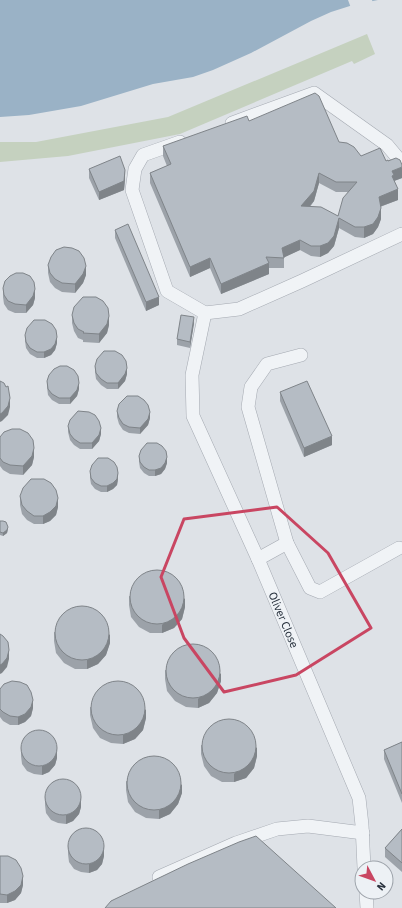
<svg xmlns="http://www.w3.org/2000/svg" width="402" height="908" font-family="'Source Sans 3',sans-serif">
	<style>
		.green { fill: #c5d1bf }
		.water { fill: #9ab2c6 }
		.pier { fill: #dee2e7 }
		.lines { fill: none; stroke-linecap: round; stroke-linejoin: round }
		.minor-casing { stroke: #a4a9b1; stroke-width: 14 }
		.minor { stroke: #f0f3f6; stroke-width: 13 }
		.wall { fill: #9ca2a9; fill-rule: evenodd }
		.shaded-wall { fill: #7f8489 }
		.building { fill: #b5bcc4; stroke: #7f8489; fill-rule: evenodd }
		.marked { fill: none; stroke: #c94662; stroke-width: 3; stroke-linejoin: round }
		.labels { text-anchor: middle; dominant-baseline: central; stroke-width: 3; stroke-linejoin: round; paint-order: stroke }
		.street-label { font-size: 12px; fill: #28313d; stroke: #edf1f5 }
	</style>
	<rect width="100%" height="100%" fill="#dee2e7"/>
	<!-- green -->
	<polygon class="green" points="367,34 375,54 354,64 352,61 180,134 68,156 0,162 0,142 36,142 168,117"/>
	<!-- water -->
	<polygon class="water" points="0,0 378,0 353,5 331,12 311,21 251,53 213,70 193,77 153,84 81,106 29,115 0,117"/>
	<!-- pier -->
	<polygon class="pier" points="348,0 372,0 373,3 351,8"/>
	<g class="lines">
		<defs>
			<g id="minor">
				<polyline points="232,123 314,93 387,145 402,163"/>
				<polyline points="180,142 143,155 135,169 132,190 167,291 205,313"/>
				<polyline points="287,543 248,407 251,387 267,364 301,355"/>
				<polyline points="258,559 287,543 310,588 320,592 399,548"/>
				<polyline points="364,868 362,825 359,798 258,559 193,416 192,375 205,313 239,309 302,281 402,234"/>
				<polyline points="159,877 236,843 277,829 308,826 363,833"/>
				<polyline points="366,892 367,908"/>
			</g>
		</defs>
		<!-- minor casing -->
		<use href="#minor" class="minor-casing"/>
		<!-- minor -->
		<use href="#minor" class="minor"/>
	</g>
	<!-- wall -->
	<g class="wall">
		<path d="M249 121 339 142 361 156 386 161 402 178 394 181 398 200 380 207 381 219 378 227 373 234 364 238 355 237 339 228 334 246 328 253 320 257 311 256 300 250 284 257V268H269V274L221 294 210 268 190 277 150 183V173L167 166 163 156V146ZM319 183 336 192H348L338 216 310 207 314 201Z"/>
		<polygon points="89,169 125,179 124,190 99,200 89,178"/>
		<polygon points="115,230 159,305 146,311 115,238"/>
		<polygon points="48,265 86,275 83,283 75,293 62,292 55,288 50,282 48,273"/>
		<polygon points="3,288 35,298 33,305 26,313 15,313 8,310 4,304 3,297"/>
		<polygon points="72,315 109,325 107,333 99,343 83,342 83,340 78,338 74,331 72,323"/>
		<polygon points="194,323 190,348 177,345 177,339"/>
		<polygon points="25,335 57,343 55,350 51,355 44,358 37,358 30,354 26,348 25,341"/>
		<polygon points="95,366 127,374 125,381 118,389 107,389 101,385 96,379 95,372"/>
		<polygon points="47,381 79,389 77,396 70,404 59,404 52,400 48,395 47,387"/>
		<polygon points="280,392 332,445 304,457 280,401"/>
		<polygon points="117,411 150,418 148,425 140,434 129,433 123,430 119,424 117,417"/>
		<polygon points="68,426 101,434 99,441 92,449 80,449 74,445 70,440 68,432"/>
		<polygon points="0,437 34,457 32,465 23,475 10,474 3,470 0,466"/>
		<polygon points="139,456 167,463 165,469 161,474 155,476 149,476 144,473 140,468 139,462"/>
		<polygon points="90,471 118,479 117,485 113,489 107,492 101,492 95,489 91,484 90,478"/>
		<polygon points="20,496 58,507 56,515 50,521 43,524 34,524 27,520 22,514 20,505"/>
		<polygon points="0,521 8,530 7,533 3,536 0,535"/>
		<polygon points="129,596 185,607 182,619 174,628 162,633 150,633 139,627 131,617 129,605"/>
		<polygon points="54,632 110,643 106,655 98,664 87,669 75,669 64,663 56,653 54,641"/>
		<polygon points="165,670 221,681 217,693 209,703 198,708 186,707 175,701 167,691 165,679"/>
		<polygon points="0,689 33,708 31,716 25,722 18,725 10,725 3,721 0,717"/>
		<polygon points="90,707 146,718 143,730 135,739 123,744 111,743 100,738 93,728 90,715"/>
		<polygon points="402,742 402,803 384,759 384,750"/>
		<polygon points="201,745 257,756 254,768 246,778 234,782 222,782 211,776 204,766 201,754"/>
		<polygon points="21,748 57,758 55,765 49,772 42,775 34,774 27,771 22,764 21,756"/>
		<polygon points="126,781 182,793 178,804 170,814 159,819 146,818 135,812 128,802 126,790"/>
		<polygon points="45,797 81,807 79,814 73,821 66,824 58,823 51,820 46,813 45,805"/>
		<polygon points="402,829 402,872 385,857 385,848"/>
		<polygon points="68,846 104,856 102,864 97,870 89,873 81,872 74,869 69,862 68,854"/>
		<polygon points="0,856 23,885 21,893 15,900 7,903 0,903"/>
	</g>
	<!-- shaded-wall -->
	<g class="shaded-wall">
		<polygon points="402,167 402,178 394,181 392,186 392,171"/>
		<polygon points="125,170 125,179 124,190 99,200 99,192"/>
		<polygon points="319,173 319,183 314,201 301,216 301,206"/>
		<polygon points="398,189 398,200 379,207 379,197"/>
		<polygon points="381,208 381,219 378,227 373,234 364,238 364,227"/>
		<polygon points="339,218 339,228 334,246 328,253 320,257 320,246"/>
		<polygon points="300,240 300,250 283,258 282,248"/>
		<polygon points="210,258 210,268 190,277 190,267"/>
		<polygon points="269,263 269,274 221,294 221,284"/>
		<polygon points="86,266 86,275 83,283 75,293 75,284"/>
		<polygon points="35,289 35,298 33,305 26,313 26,305"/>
		<polygon points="159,297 159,305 146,311 146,302"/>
		<polygon points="109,316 109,325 107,333 99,343 99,334"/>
		<polygon points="194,317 194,323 190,348 190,342"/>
		<polygon points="57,337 57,343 55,350 51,355 44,358 44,352"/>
		<polygon points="127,368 127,374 125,381 118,389 118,383"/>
		<polygon points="79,383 79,389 77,396 70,404 70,398"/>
		<polygon points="10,398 10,407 8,415 2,421 0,422 0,414"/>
		<polygon points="150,412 150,418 148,425 140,434 140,428"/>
		<polygon points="101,428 101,434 99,441 92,449 92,443"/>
		<polygon points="332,436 332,445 304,457 304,448"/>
		<polygon points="34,448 34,457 32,465 23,475 23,466"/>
		<polygon points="167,457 167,463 165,469 161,474 155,476 155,470"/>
		<polygon points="118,473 118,479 117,485 113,489 107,492 107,486"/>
		<polygon points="58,498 58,507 56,515 50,521 43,524 43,516"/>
		<polygon points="8,527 7,533 3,536 3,533"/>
		<polygon points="185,598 185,607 182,619 174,628 162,633 162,625"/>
		<polygon points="110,634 110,643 106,655 98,664 87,669 87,660"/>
		<polygon points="9,650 9,659 7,667 2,673 0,674 0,665"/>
		<polygon points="221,673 221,681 217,693 209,703 198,708 198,699"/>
		<polygon points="33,700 33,708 31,716 25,722 18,725 18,717"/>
		<polygon points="146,709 146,718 143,730 135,739 123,744 123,735"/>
		<polygon points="257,747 257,756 254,768 246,778 234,782 234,774"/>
		<polygon points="57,749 57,758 55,765 49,772 42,775 42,766"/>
		<polygon points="182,784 182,793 178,804 170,814 159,819 159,810"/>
		<polygon points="81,798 81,807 79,814 73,821 66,824 66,815"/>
		<polygon points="104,847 104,856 102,864 97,870 89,873 89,864"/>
		<polygon points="23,876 23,885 21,893 15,900 7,903 7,895"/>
	</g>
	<!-- building -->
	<g class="building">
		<path d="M315 93 319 96 339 142 347 143 354 147 361 156 380 148 386 161 388 160V161L396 158 400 160 402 165V167L392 171 394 175 392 176 398 189 379 197 381 208 378 217 373 224 364 227H355L339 218 334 236 328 243 320 246H311L300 240 282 248 284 258 266 257 269 263 221 284 210 258 190 267 150 173 171 164 163 146 247 116 249 121ZM319 173 336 182H357L343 198 338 216 321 207 301 206 314 191Z"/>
		<polygon points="120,156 125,170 124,181 99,192 89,169"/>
		<polygon points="128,224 159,297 146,302 115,230"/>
		<polygon points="64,247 72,248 79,251 84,258 86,266 83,274 75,284 62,283 55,279 50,273 48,265 51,257 56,250"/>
		<polygon points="16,273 23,273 30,276 34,282 35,289 33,296 26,305 15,304 8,301 4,295 3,288 5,281 10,276"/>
		<polygon points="83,297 96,297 103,301 108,308 109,316 107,324 99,334 83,333 84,332 78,329 74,323 72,315 74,307"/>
		<polygon points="181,315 194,317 190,342 177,339"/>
		<polygon points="34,320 45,320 52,324 56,330 57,337 55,344 51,349 44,352 37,352 30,348 26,342 25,335 27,328"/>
		<polygon points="104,351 115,351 122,355 126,361 127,368 125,374 118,383 107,383 101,379 96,373 95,366 97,359"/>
		<polygon points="60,366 67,366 74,370 78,376 79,383 77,390 70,398 59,398 52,394 48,389 47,381 49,375 54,369"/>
		<polygon points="0,381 4,383 6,387 8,386 10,398 8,406 2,413 0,414"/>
		<polygon points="307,381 332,436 304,448 280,392"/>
		<polygon points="127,396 138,396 144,400 148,405 150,412 148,419 140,428 129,427 123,424 119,418 117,411 119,404"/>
		<polygon points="78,411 89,412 95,415 99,421 101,428 99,435 92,443 80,443 74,439 70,434 68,426 70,420"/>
		<polygon points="12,429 20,429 28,433 33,440 34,448 32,456 23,466 10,465 3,462 0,458 0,437 4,432"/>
		<polygon points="147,443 157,443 162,446 166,451 167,457 165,463 161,468 155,470 149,470 144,467 140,462 139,456 141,450"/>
		<polygon points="98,458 108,458 114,462 117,467 118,473 117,479 113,483 107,486 101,486 95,483 91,478 90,471 92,465"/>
		<polygon points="31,479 44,479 51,483 56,490 58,498 56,506 50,512 43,516 34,516 27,511 22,505 20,496 23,488"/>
		<polygon points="0,521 3,521 6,522 8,527 7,530 3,533 0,532"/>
		<circle cx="157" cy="597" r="27"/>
		<circle cx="82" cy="633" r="27"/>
		<polygon points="0,634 3,636 8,642 9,650 7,658 2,664 0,665"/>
		<circle cx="193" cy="671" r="27"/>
		<circle cx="118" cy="708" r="27"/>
		<polygon points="12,681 20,682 27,685 31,692 33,700 31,707 25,714 18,717 10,716 3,712 0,709 0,689 4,684"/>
		<circle cx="229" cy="746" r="27"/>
		<circle cx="39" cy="748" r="18"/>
		<polygon points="402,742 402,794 384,750"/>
		<circle cx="154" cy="783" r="27"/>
		<circle cx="63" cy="797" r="18"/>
		<circle cx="86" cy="846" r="18"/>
		<polygon points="402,829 402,863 385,848"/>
		<polygon points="256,836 336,908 105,908 111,901 188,864 239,842"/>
		<polygon points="0,856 8,856 16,860 21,868 23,876 21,885 15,891 7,895 0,894"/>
	</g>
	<!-- marked area -->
	<path class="marked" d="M277 507 328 553 371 628 296 675 224 692 184 638 161 577 184 519Z"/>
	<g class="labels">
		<!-- street labels -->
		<g class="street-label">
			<text transform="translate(283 620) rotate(67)">Oliver Close</text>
		</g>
	</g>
	<!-- north arrow -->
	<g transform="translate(374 880) rotate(131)"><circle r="19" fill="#edf1f5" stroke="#9ea4ab"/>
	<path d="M0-3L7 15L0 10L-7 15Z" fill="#c94662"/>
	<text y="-6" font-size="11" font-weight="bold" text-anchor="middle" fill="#28313d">N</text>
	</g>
</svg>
